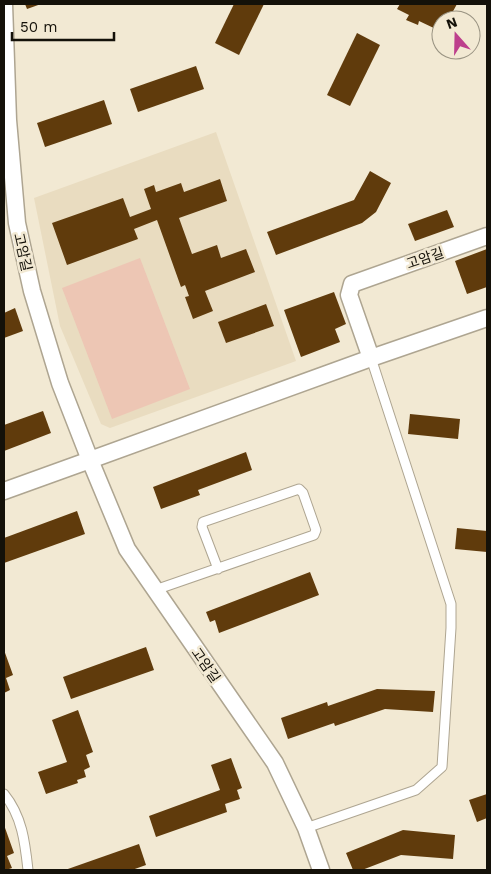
<svg xmlns="http://www.w3.org/2000/svg" width="491" height="874" font-family="'Work Sans','Noto Sans KR',sans-serif">
	<style>
		.built { fill: #e9dcc0 }
		.green { fill: #edc6b4 }
		.building { fill: #603b0c }
		.lines { fill: none; stroke-linecap: round; stroke-linejoin: round }
		.lane-casing { stroke: #aea591; stroke-width: 11 }
		.street-casing { stroke: #aea591; stroke-width: 19 }
		.lane { stroke: #fff; stroke-width: 9 }
		.street { stroke: #fff; stroke-width: 16 }
		.labels { text-anchor: middle; dominant-baseline: central; stroke-width: 5; stroke-linejoin: round; paint-order: stroke }
		.street-label { font-size: 14px; fill: #141109; stroke: #f2e9d3 }
	</style>
	<rect width="100%" height="100%" fill="#f2e9d3"/>
	<!-- built -->
	<polygon class="built" points="216,132 296,361 110,428 101,424 60,326 34,198"/>
	<!-- green -->
	<polygon class="green" points="140,258 190,389 112,419 62,288"/>
	<!-- building -->
	<g class="building">
		<polygon points="25,4 41,4 27,9"/>
		<polygon points="234,4 264,4 239,55 215,43"/>
		<polygon points="400,4 457,4 451,15 446,13 438,30 419,21 418,25 406,20 409,15 397,9"/>
		<polygon points="357,33 380,45 350,106 327,95"/>
		<polygon points="196,66 204,89 138,112 130,89"/>
		<polygon points="104,100 112,124 45,147 37,123"/>
		<polygon points="370,171 391,183 376,212 362,223 276,255 267,232 354,200"/>
		<polygon points="220,179 227,201 179,218 192,254 217,245 221,258 246,249 255,272 205,291 213,311 193,319 185,297 189,296 185,285 181,287 157,220 134,229 138,239 67,265 52,223 123,198 130,217 151,209 144,189 154,185 156,192 181,183 184,192"/>
		<polygon points="447,210 454,227 415,241 408,224"/>
		<polygon points="487,249 487,287 467,294 455,261"/>
		<polygon points="334,292 346,324 335,329 340,342 301,357 284,310"/>
		<polygon points="266,304 274,326 226,343 218,322"/>
		<polygon points="15,308 23,331 4,338 4,313"/>
		<polygon points="43,411 51,433 4,451 4,425"/>
		<polygon points="410,414 460,419 458,439 408,434"/>
		<polygon points="246,452 252,470 198,490 200,495 161,509 153,487"/>
		<polygon points="77,511 85,534 4,563 4,538"/>
		<polygon points="457,528 487,531 487,552 455,549"/>
		<polygon points="310,572 319,595 219,633 215,620 210,622 206,612"/>
		<polygon points="146,647 154,670 71,699 63,677"/>
		<polygon points="4,650 13,675 6,678 10,690 4,693"/>
		<polygon points="377,689 435,691 433,712 385,709 335,726 334,723 288,739 281,718 327,702 328,706"/>
		<polygon points="78,710 93,752 86,755 90,767 84,770 86,777 77,780 78,783 46,794 38,772 67,762 52,720"/>
		<polygon points="231,758 242,788 237,790 240,799 225,804 227,812 156,837 149,816 220,790 211,765"/>
		<polygon points="487,794 487,818 477,822 469,800"/>
		<polygon points="4,825 14,853 7,856 12,868 6,870 4,870"/>
		<polygon points="403,830 455,835 453,859 401,855 362,870 353,870 346,853"/>
		<polygon points="139,844 146,865 132,870 65,870"/>
	</g>
	<g class="lines">
		<defs>
			<g id="lane">
				<polyline points="155,590 314,535 316,530 303,493 299,489 203,522 202,527 218,569"/>
				<path d="M4 794C22 816 25 842 28 870"/>
				<polyline points="306,828 416,790 442,767 451,628 451,604 371,358"/>
			</g>
			<g id="street">
				<polyline points="4,4 8,120 17,223 32,291 60,383 90,460 371,358 487,318"/>
				<polyline points="371,358 349,295 352,284 487,236"/>
				<polyline points="4,491 90,460 127,549 275,763 306,828 321,870"/>
			</g>
		</defs>
		<!-- lane casing -->
		<use href="#lane" class="lane-casing"/>
		<!-- street casing -->
		<use href="#street" class="street-casing"/>
		<!-- lane -->
		<use href="#lane" class="lane"/>
		<!-- street -->
		<use href="#street" class="street"/>
	</g>
	<g class="labels">
		<!-- street labels -->
		<g class="street-label">
			<text transform="translate(23 252) rotate(77)">고암길</text>
			<text transform="translate(425 258) rotate(-19)">고암길</text>
			<text transform="translate(206 665) rotate(55)">고암길</text>
		</g>
	</g>
	<!-- border -->
	<rect width="491" height="874" fill="none" stroke="#141109" stroke-width="10"/>
	<!-- north arrow -->
	<g transform="translate(456 35) rotate(340)"><circle r="24" fill="#f2e9d3" stroke="#999382"/>
	<path d="M0-4L9 19L0 12L-9 19Z" fill="#bd3f8c"/>
	<text y="-8" font-size="14" font-weight="bold" text-anchor="middle" fill="#141109">N</text>
	</g>
	<!-- scale -->
	<path d="M12 32v8h102v-8" fill="none" stroke="#141109" stroke-width="2.5"/>
	<text x="20" y="32" font-size="15" fill="#141109" stroke="#f2e9d3" stroke-width="4" paint-order="stroke">50 m</text>
</svg>
